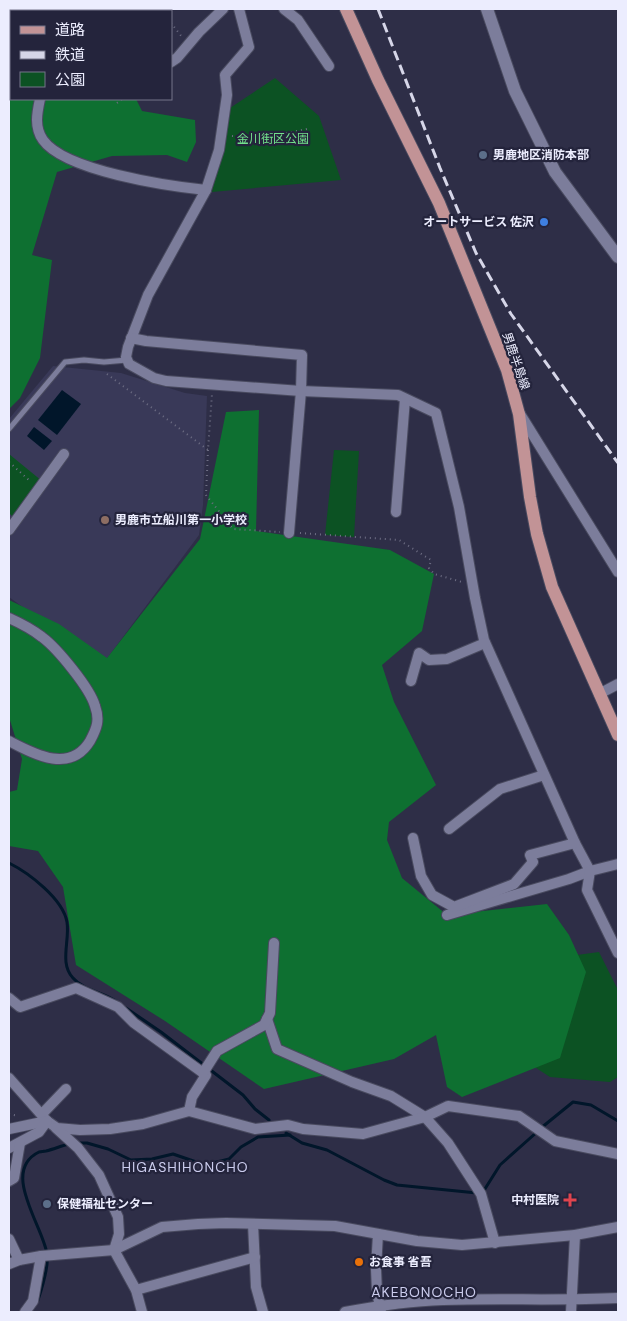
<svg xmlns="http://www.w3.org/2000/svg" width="627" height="1321" font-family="'DM Sans','Noto Sans JP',sans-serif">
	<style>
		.built { fill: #393958 }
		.green { fill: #0c5223 }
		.forest { fill: #0e7031 }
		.water { fill: #01162a }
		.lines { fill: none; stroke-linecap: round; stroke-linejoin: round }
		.stream { stroke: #01162a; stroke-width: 3 }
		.service-casing { stroke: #494a5f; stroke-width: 7 }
		.minor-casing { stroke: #494a5f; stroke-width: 12 }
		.tertiary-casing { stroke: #494a5f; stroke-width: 14 }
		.primary-casing { stroke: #494a5f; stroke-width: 14 }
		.path { stroke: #6e6e84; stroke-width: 2; stroke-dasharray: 1 4; stroke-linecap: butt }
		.service { stroke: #7c7d9b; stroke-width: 5 }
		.minor { stroke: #7c7d9b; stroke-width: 10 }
		.tertiary { stroke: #7c7d9b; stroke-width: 12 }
		.primary { stroke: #c29396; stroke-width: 12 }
		.rail { stroke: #d6d6e8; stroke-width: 3; stroke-dasharray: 10 5; stroke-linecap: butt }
		.service-dot { fill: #5c6f8a; stroke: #24243c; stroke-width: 2 }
		.shop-dot { fill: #3f7fe0; stroke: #24243c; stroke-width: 2 }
		.education-dot { fill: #8d6e63; stroke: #24243c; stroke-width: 2 }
		.health-dot { fill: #e0444e; stroke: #24243c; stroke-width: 2 }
		.food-dot { fill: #e8710a; stroke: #24243c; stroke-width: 2 }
		.labels { text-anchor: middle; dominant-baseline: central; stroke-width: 4.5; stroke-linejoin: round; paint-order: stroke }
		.park-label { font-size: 12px; fill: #73e28c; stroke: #24243c }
		.poi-label { font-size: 12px; font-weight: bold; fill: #ecedfe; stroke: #24243c; text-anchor: start }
		.street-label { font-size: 12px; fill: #ecedfe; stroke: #24243c }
		.neighbourhood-label { font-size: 14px; letter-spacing: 1px; fill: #cbcced; stroke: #24243c }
	</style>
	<rect width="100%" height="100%" fill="#2e2e47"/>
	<!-- built -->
	<polygon class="built" points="53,366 121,373 185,393 207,396 203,505 199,535 102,665 9,597 9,419"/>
	<!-- green -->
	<g class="green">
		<polygon points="275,78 319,116 341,180 212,192 230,108"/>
		<polygon points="334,450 359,451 354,537 325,535"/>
		<polygon points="9,454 42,481 13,517 9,513"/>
		<polygon points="599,952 618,990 618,1077 610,1082 550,1077 519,1057 562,957"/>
	</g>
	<!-- forest -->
	<g class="forest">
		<polygon points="9,9 148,9 148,11 11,11 11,99 136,99 142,111 195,120 196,142 187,162 167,155 112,156 57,172 32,255 52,260 40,358 20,398 9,409"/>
		<polygon points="259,410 256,531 390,550 434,574 422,631 382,665 394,702 436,785 389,822 387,840 402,878 447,915 547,904 569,935 586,972 560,1058 462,1097 447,1087 436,1035 394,1059 264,1089 165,1021 76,965 63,887 38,851 9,846 9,792 17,790 22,759 9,717 9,600 59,624 107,658 200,539 226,412"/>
	</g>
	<!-- water -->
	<g class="water">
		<polygon points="62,390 81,404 57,435 38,420"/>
		<polygon points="34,427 52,441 44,450 27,436"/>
	</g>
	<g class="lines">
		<!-- stream -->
		<g class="stream">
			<path d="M9 863C29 873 63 899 67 922 70 941 59 963 73 978 84 991 104 992 117 1002"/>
			<polyline points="126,1008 161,1032 243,1095 255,1109 269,1120"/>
			<polyline points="541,1128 573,1102 591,1105 618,1121"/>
			<polyline points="286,1133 302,1143 327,1150 384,1180 397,1185 477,1193"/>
			<polyline points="77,1143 87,1143 108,1149 131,1160 152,1159 173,1154 205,1165 229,1159 241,1147 258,1137 290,1135"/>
			<polyline points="483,1192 500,1165 537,1132"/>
			<path d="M38 1300C42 1288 49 1266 47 1254 43 1226 0 1171 39 1152 39 1152 46 1151 46 1151 54 1149 61 1146 69 1144"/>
		</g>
		<defs>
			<polyline id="service" points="9,429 65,362 84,360 104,362 127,360"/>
			<g id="minor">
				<polyline points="53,9 54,11"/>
				<polyline points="239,9 249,47 225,75 227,95 219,150 206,190 148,295 128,347 126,357 129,364 154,378 166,381 301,391 398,395 436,413 459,507 475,598 484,640 575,843 590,871 569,879 447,915"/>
				<polyline points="284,9 298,20 329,66"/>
				<polyline points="139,11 142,9"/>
				<polyline points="171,62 177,58 199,32 223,9"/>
				<path d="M40 99C37 113 34 127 43 140 65 171 168 186 206 190"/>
				<polyline points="131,338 146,341 302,355 301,391 289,533"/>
				<polyline points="520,414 618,572"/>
				<polyline points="396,512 405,399"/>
				<polyline points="9,530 64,454"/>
				<path d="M9 618C20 623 32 629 42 637 57 648 90 688 95 706 100 720 97 728 90 741 70 774 34 754 9 741"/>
				<polyline points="411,681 419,653 429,660 447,659 485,643"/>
				<polyline points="599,694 618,684"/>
				<polyline points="449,829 500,789 544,775"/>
				<polyline points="413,838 421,876 432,895 454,907 514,884 533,862 530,855 575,843"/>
				<polyline points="618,864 590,871 587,890 618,953"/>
				<polyline points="9,998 20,1007 76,988 118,1007 134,1023 206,1075 192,1097 189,1111"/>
				<polyline points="267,1019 277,1049 352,1082 391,1096 425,1117 448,1143 481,1194 495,1243"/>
				<polyline points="203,1073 217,1051 264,1025 270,1013 274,943"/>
				<polyline points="9,1078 47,1121 57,1128 80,1130 110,1129 143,1124 189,1111 255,1129 288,1125 303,1129 363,1134 425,1117 448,1106 519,1116 555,1141 618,1154"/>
				<polyline points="42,1114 66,1089"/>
				<polyline points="56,1128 78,1148 99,1175 118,1217 119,1234 114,1250 136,1290 142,1312"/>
				<polyline points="9,1129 47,1121"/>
				<polyline points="9,1148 39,1132 47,1121"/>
				<polyline points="9,1181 14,1178 20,1143"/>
				<polyline points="253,1224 256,1287 263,1312"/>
				<polyline points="378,1234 376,1269 377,1292 381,1312"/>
				<polyline points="9,1239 19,1260"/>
				<polyline points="9,1264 19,1260 41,1256 114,1250 162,1227 198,1224 226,1223 335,1226 417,1241 462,1245 575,1235 618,1227"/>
				<polyline points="136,1290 255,1257"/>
				<polyline points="25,1312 33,1301 41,1256"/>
				<path d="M345 1312C377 1306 410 1301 443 1300 501 1298 560 1301 618 1298"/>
				<polyline points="571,1312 575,1235"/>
			</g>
			<polyline id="tertiary" points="487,9 515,91 555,172 618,257"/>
			<polyline id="primary" points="346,9 378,80 439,203 507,370 519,414 530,497 537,534 552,587 618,735"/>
		</defs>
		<!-- service casing -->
		<use href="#service" class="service-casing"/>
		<!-- minor casing -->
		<use href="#minor" class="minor-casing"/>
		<!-- tertiary casing -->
		<use href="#tertiary" class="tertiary-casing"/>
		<!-- primary casing -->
		<use href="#primary" class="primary-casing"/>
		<!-- path -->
		<g class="path">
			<polyline points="81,9 83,11"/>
			<polyline points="163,9 164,11"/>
			<polyline points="171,23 182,37"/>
			<polyline points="9,36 11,39"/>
			<polyline points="9,58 11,55"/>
			<polyline points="117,103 122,99"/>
			<polyline points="232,136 256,139 307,129"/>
			<polyline points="107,374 208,450 212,394"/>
			<polyline points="208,450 206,495 233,529 280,532"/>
			<polyline points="9,462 31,482"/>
			<polyline points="300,533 399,540 431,560 429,568 434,574 462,582"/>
			<polyline points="9,1114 18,1116"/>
		</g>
		<!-- service -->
		<use href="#service" class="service"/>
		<!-- minor -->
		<use href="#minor" class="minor"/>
		<!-- tertiary -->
		<use href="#tertiary" class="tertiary"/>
		<!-- primary -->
		<use href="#primary" class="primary"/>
		<!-- rail -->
		<polyline class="rail" points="378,9 440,168 476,253 511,314 618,463"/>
	</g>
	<!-- markers -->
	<g class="service-dot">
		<circle cx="483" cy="155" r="5"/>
		<circle cx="47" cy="1204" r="5"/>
	</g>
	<circle class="shop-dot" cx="544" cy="222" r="5"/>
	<circle class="education-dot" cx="105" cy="520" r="5"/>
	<path class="health-dot" d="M567.5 1192.5h5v5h5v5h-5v5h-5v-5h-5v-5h5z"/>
	<circle class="food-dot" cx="359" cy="1262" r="5"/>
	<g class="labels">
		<!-- park labels -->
		<g class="park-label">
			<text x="273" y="139">金川街区公園</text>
		</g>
		<!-- poi labels -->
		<g class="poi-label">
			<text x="493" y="155">男鹿地区消防本部</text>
			<text x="534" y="222" text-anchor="end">オートサービス 佐沢</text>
			<text x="115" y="520">男鹿市立船川第一小学校</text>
			<text x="559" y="1200" text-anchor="end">中村医院</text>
			<text x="57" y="1204">保健福祉センター</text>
			<text x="369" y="1262">お食事 省吾</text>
		</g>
		<!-- street labels -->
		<g class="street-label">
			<text transform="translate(516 361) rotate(71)">男鹿半島線</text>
		</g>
		<!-- neighbourhood labels -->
		<g class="neighbourhood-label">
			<text x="185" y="1167">HIGASHIHONCHO</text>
			<text x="424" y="1292">AKEBONOCHO</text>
		</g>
	</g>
	<!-- border -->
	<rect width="627" height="1321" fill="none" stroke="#ecedfe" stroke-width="20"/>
	<!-- legend -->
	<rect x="10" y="10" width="162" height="90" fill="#24243c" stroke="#74748a"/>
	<rect x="20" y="26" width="25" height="8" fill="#c29396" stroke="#74748a"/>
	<text x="55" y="35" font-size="15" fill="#ecedfe">道路</text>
	<rect x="20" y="51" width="25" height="8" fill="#d6d6e8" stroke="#74748a"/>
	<text x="55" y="60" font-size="15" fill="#ecedfe">鉄道</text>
	<rect x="20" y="72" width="25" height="15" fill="#0c5223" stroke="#74748a"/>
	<text x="55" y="85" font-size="15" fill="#ecedfe">公園</text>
</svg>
